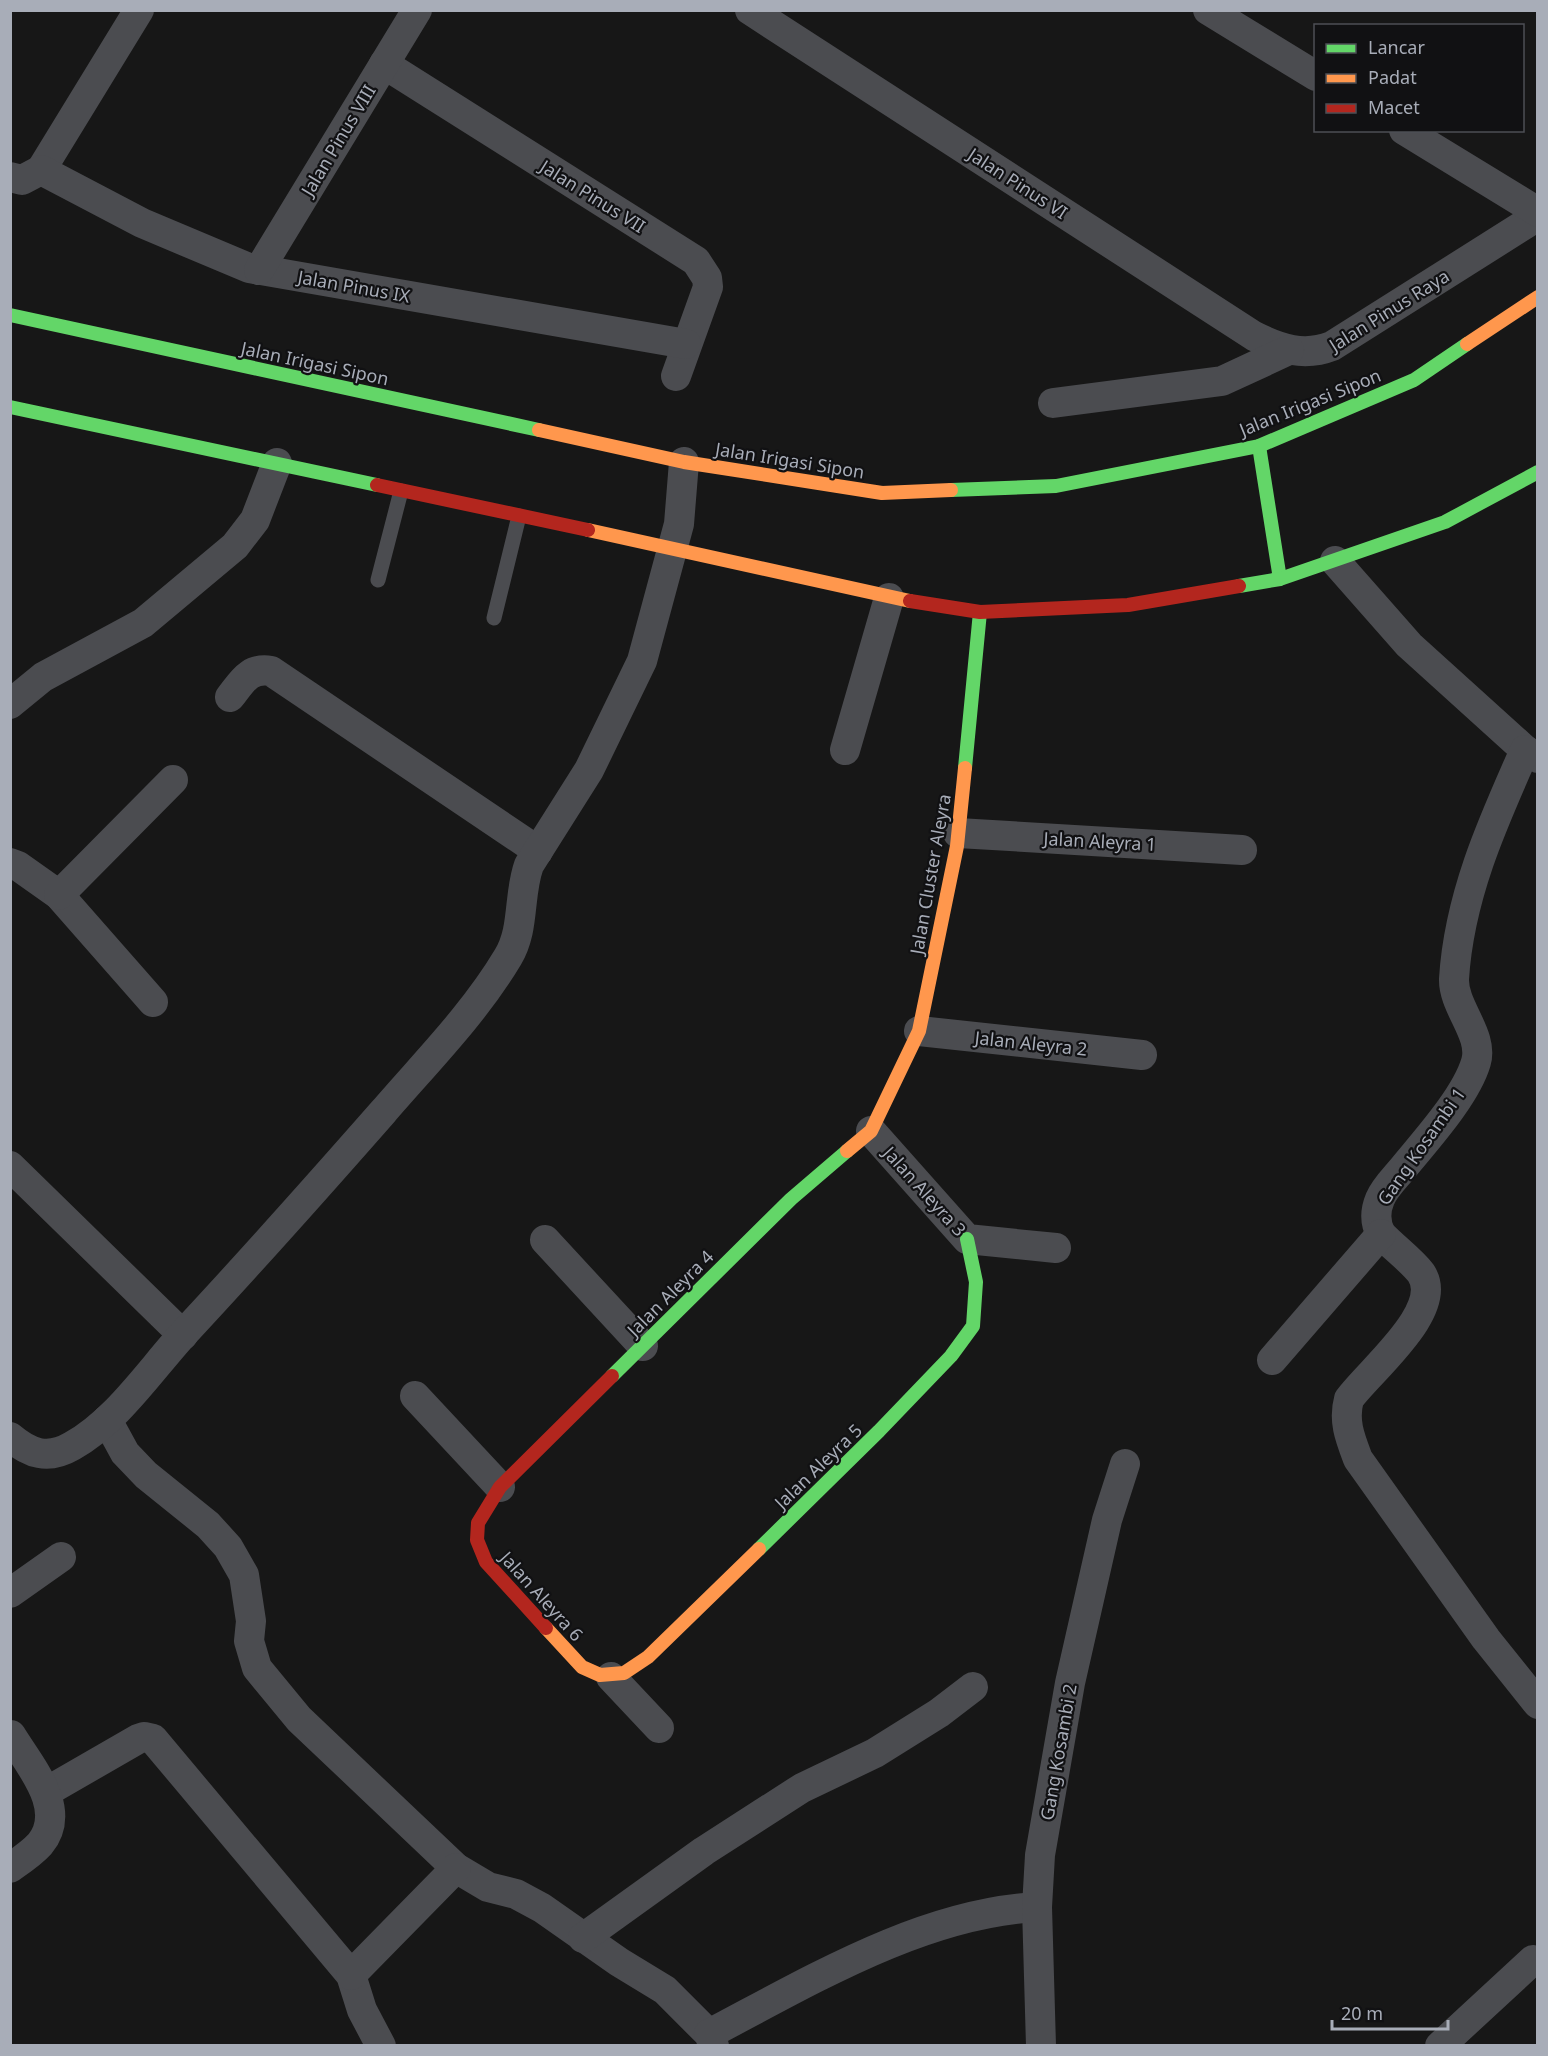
<svg xmlns="http://www.w3.org/2000/svg" width="1548" height="2056" font-family="'Noto Sans',sans-serif">
	<style>
		.lines { fill: none; stroke-linecap: round; stroke-linejoin: round }
		.lane { stroke: #4b4c50; stroke-width: 15 }
		.street { stroke: #4b4c50; stroke-width: 30 }
		.fast { stroke: #63d668; stroke-width: 14 }
		.slow { stroke: #ff974d; stroke-width: 14 }
		.jam { stroke: #b3261e; stroke-width: 14 }
		.labels { text-anchor: middle; dominant-baseline: central; stroke-width: 4.5; stroke-linejoin: round; paint-order: stroke }
		.street-label { font-size: 18px; fill: #a8adb8; stroke: #111113 }
	</style>
	<rect width="100%" height="100%" fill="#171717"/>
	<g class="lines">
		<!-- lane -->
		<g class="lane">
			<polyline points="378,580 401,491"/>
			<polyline points="494,618 519,516"/>
		</g>
		<!-- street -->
		<g class="street">
			<path d="M750 10 1254 336C1280 349 1304 357 1332 346L1538 216"/>
			<polyline points="1208,10 1316,76"/>
			<polyline points="384,64 696,261 707,278 708,287 676,376"/>
			<polyline points="1404,130 1538,212"/>
			<polyline points="41,170 139,10"/>
			<polyline points="10,177 22,180 41,170 142,223 249,268 686,344"/>
			<polyline points="259,270 417,10"/>
			<polyline points="1053,403 1222,381 1289,350"/>
			<polyline points="1335,561 1409,645 1525,750 1538,758"/>
			<path d="M230 697C242 682 249 667 271 671L538 851"/>
			<polyline points="10,704 43,677 143,623 235,546 255,520 277,463"/>
			<polyline points="845,750 889,598"/>
			<path d="M1525 750C1492 824 1459 897 1454 979 1453 1007 1484 1035 1476 1062 1466 1096 1427 1139 1404 1167 1396 1177 1385 1187 1380 1199 1375 1211 1375 1223 1381 1234 1393 1247 1410 1259 1421 1273 1446 1310 1369 1371 1349 1399 1343 1421 1350 1438 1358 1459L1486 1639 1538 1704"/>
			<polyline points="958,833 1242,850"/>
			<polyline points="10,863 18,866 59,895 153,1002"/>
			<polyline points="59,895 173,780"/>
			<polyline points="919,1031 1142,1055"/>
			<polyline points="871,1131 967,1239 1056,1248"/>
			<polyline points="10,1166 183,1335"/>
			<polyline points="545,1240 643,1346"/>
			<polyline points="1272,1360 1381,1234"/>
			<polyline points="415,1396 500,1487"/>
			<polyline points="107,1420 125,1453 146,1475 208,1525 228,1547 244,1575 251,1621 249,1641 257,1668 299,1719 456,1868 488,1887 516,1894 542,1908 619,1962 665,1990 709,2034 714,2046"/>
			<path d="M10 1437C30 1454 48 1460 72 1446 118 1420 150 1370 186 1331 253 1259 318 1186 383 1112 426 1062 474 1014 508 957 525 929 518 895 529 865L589 770 642 661 679 524 684 462"/>
			<polyline points="10,1593 61,1557"/>
			<polyline points="611,1677 659,1728"/>
			<polyline points="46,1792 138,1739 144,1737 153,1739 351,1975 362,2010 381,2046"/>
			<path d="M10 1868C20 1861 32 1853 40 1844 69 1809 29 1765 11 1735"/>
			<polyline points="583,1938 704,1851 802,1788 875,1753 939,1713 973,1687"/>
			<polyline points="351,1975 456,1868"/>
			<path d="M709 2034C810 1981 922 1913 1037 1907"/>
			<polyline points="1041,2046 1037,1907 1040,1855 1070,1683 1107,1520 1125,1464"/>
			<polyline points="1440,2046 1533,1960"/>
		</g>
		<!-- fast -->
		<g class="fast">
			<polyline points="10,315 539,430"/>
			<polyline points="10,407 377,485"/>
			<polyline points="1259,446 1280,579"/>
			<polyline points="951,490 1056,486 1259,446 1414,380 1467,344"/>
			<polyline points="1239,586 1280,579 1445,522 1538,472"/>
			<polyline points="965,768 980,612"/>
			<polyline points="612,1376 791,1199 847,1151"/>
			<polyline points="759,1549 879,1431 951,1356 973,1326 976,1282 967,1239"/>
		</g>
		<!-- slow -->
		<g class="slow">
			<polyline points="1467,344 1538,297"/>
			<polyline points="539,430 684,462 882,493 951,490"/>
			<polyline points="588,530 910,601"/>
			<polyline points="847,1151 871,1131 919,1031 957,846 965,768"/>
			<polyline points="546,1628 582,1667 600,1675 624,1673 648,1657 759,1549"/>
		</g>
		<!-- jam -->
		<g class="jam">
			<polyline points="377,485 588,530"/>
			<polyline points="910,601 980,612 1128,605 1239,586"/>
			<polyline points="546,1628 486,1562 477,1540 478,1523 500,1487 612,1376"/>
		</g>
	</g>
	<g class="labels">
		<!-- street labels -->
		<g class="street-label">
			<text transform="translate(338 140) rotate(-59)">Jalan Pinus VIII</text>
			<text transform="translate(1018 183) rotate(33)">Jalan Pinus VI</text>
			<text transform="translate(593 196) rotate(32)">Jalan Pinus VII</text>
			<text transform="translate(354 286) rotate(10)">Jalan Pinus IX</text>
			<text transform="translate(1389 310) rotate(-32)">Jalan Pinus Raya</text>
			<text transform="translate(315 363) rotate(12)">Jalan Irigasi Sipon</text>
			<text transform="translate(1310 402) rotate(-22)">Jalan Irigasi Sipon</text>
			<text transform="translate(790 460) rotate(9)">Jalan Irigasi Sipon</text>
			<text transform="translate(1100 841) rotate(3)">Jalan Aleyra 1</text>
			<text transform="translate(930 874) rotate(-80)">Jalan Cluster Aleyra</text>
			<text transform="translate(1031 1043) rotate(6)">Jalan Aleyra 2</text>
			<text transform="translate(1421 1146) rotate(-55)">Gang Kosambi 1</text>
			<text transform="translate(925 1191) rotate(48)">Jalan Aleyra 3</text>
			<text transform="translate(670 1293) rotate(-45)">Jalan Aleyra 4</text>
			<text transform="translate(818 1466) rotate(-44)">Jalan Aleyra 5</text>
			<text transform="translate(542 1596) rotate(48)">Jalan Aleyra 6</text>
			<text transform="translate(1058 1752) rotate(-80)">Gang Kosambi 2</text>
		</g>
	</g>
	<!-- border -->
	<rect width="1548" height="2056" fill="none" stroke="#a8adb8" stroke-width="24"/>
	<!-- legend -->
	<rect x="1314" y="24" width="210" height="108" fill="#111113" stroke="#4d4f55" stroke-width="1.5"/>
	<rect x="1326" y="44" width="30" height="9" fill="#63d668" stroke="#4d4f55" stroke-width="1.5"/>
	<text x="1368" y="54" font-size="18" fill="#a8adb8">Lancar</text>
	<rect x="1326" y="74" width="30" height="9" fill="#ff974d" stroke="#4d4f55" stroke-width="1.5"/>
	<text x="1368" y="84" font-size="18" fill="#a8adb8">Padat</text>
	<rect x="1326" y="104" width="30" height="9" fill="#b3261e" stroke="#4d4f55" stroke-width="1.5"/>
	<text x="1368" y="114" font-size="18" fill="#a8adb8">Macet</text>
	<!-- scale -->
	<path d="M1332 2020v9h116v-9" fill="none" stroke="#a8adb8" stroke-width="3"/>
	<text x="1341" y="2020" font-size="18" fill="#a8adb8" stroke="#111113" stroke-width="4.5" paint-order="stroke">20 m</text>
</svg>
